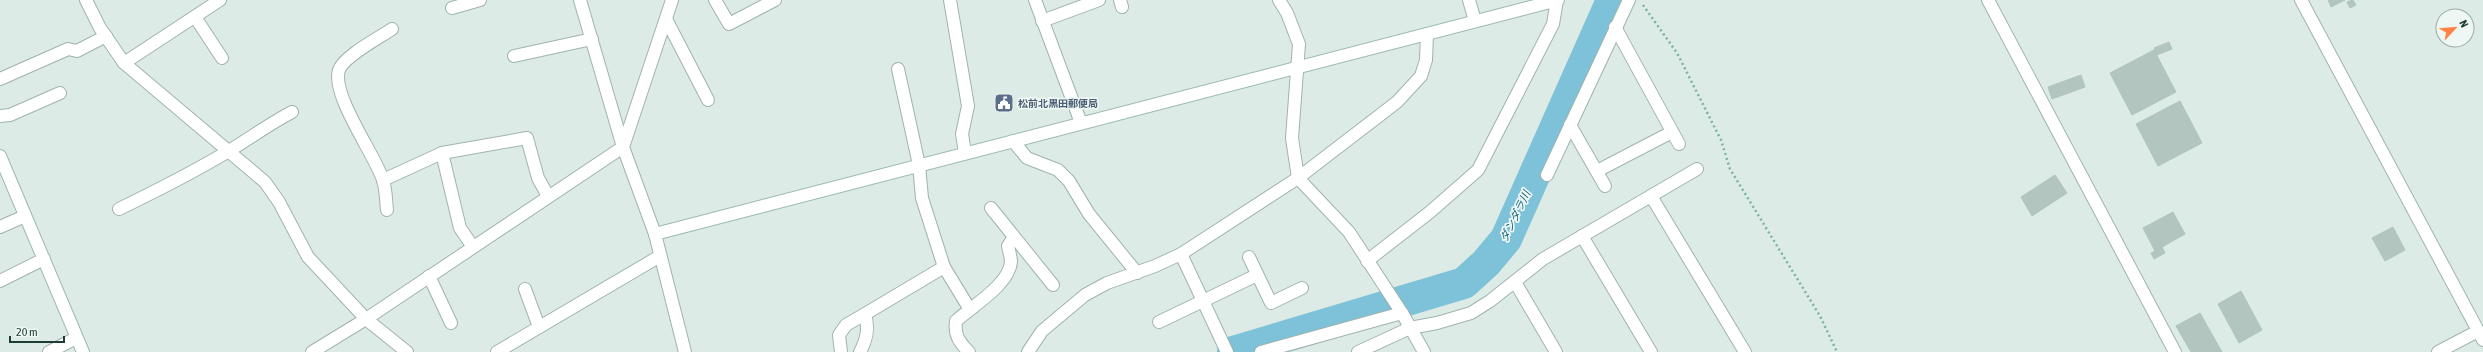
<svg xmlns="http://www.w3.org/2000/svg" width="2483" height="352" font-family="'Asap Condensed','Noto Sans JP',sans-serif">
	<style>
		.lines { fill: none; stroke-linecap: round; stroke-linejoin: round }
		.river { stroke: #7dc2d8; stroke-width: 32 }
		.building { fill: #b2c6bf; stroke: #afc5be }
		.street-casing { stroke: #a0b3ae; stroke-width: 14 }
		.secondary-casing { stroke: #9bb8b0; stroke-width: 14 }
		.path { stroke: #79b3a5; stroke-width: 2.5; stroke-dasharray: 2 3; stroke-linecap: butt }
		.street { stroke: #fff; stroke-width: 12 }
		.secondary { stroke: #fff; stroke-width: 12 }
		.labels { text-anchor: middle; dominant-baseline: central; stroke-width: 3.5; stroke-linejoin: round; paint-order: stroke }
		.service-label { font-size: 10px; font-weight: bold; fill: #4e5e75; stroke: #eef7f3; text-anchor: start }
		.water-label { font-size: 11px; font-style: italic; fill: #11637e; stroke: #eef7f3 }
	</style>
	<rect width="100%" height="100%" fill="#ddebe6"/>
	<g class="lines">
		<!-- river -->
		<polyline class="river" points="1233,352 1464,283 1486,263 1506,239 1609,7"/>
	</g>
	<!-- building -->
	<g class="building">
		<polygon points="2328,0 2345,0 2331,7"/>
		<polygon points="2353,0 2356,5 2350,8 2347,2"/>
		<polygon points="2169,42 2172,49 2157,55 2154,48"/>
		<polygon points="2154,50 2176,92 2132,115 2110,73"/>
		<polygon points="2081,75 2085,87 2052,99 2048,87"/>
		<polygon points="2180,101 2202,143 2158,166 2136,124"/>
		<polygon points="2055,175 2067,193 2032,216 2021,197"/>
		<polygon points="2173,212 2185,234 2155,251 2143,228"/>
		<polygon points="2393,227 2405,250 2385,261 2372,238"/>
		<polygon points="2162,247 2165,253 2154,259 2151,253"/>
		<polygon points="2241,291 2262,330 2239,343 2218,304"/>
		<polygon points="2200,313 2222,352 2191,352 2176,326"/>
	</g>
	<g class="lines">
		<defs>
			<g id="street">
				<polyline points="86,0 100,28 124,63 265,182 279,202 308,257 366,319 407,352"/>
				<polyline points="580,0 623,147 655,234 685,352"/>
				<polyline points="715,0 729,24 775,0"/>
				<polyline points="950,0 968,106 962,134 965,153"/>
				<polyline points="1035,0 1081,123"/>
				<polyline points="1120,0 1122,7"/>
				<polyline points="1279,0 1287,13 1299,44 1292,138 1298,178 1349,232 1402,313 1424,352"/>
				<polyline points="1469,0 1475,21"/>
				<polyline points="1988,0 2175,352"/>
				<polyline points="2301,0 2483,340"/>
				<polyline points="452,8 480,0"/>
				<polyline points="195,17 222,58"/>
				<polyline points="666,19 708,100"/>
				<polyline points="1042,21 1099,0"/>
				<polyline points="1615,27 1679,144"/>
				<polyline points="514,56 592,39"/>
				<polyline points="124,63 220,0"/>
				<polyline points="898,69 919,165 922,198 944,267 969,308"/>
				<polyline points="0,79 68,49 77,51 106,36"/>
				<polyline points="0,116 10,115 60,93"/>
				<polyline points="1570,125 1605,186"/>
				<polyline points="1013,141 1027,158 1058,170 1069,181 1089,214 1137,273"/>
				<polyline points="442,153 460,228 473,247"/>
				<polyline points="1597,171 1672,132"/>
				<polyline points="1547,175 1629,0"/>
				<polyline points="383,180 442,153 527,138 538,178 548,196"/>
				<polyline points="1651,196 1745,352"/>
				<polyline points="991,208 1053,285"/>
				<path d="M119 209C156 191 192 173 227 152 249 139 269 124 292 112"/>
				<path d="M387 210C386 201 386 189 383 180 375 155 331 95 339 70 344 56 379 38 392 29"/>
				<polyline points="0,227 25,216"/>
				<polyline points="1582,236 1651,352"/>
				<polyline points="1181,254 1227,352"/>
				<polyline points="1249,257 1271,303 1302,288"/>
				<polyline points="1367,261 1430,212 1478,170 1553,24 1557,0"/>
				<polyline points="429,276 451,323"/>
				<polyline points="0,281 44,259"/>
				<polyline points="1515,282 1556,352"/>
				<polyline points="525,289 539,327"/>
				<polyline points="1159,322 1257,275"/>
				<polyline points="49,352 76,338"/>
				<polyline points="312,352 366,319 623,147 672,0"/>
				<polyline points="497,352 660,256"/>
				<polyline points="841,352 839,335 846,325 865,314"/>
				<path d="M860 352C867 339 869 328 865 314L944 267"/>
				<path d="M969 352C959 342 954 335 956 321 972 306 1009 285 1011 262 1011 257 1009 251 1008 246L1014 237"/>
				<polyline points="1028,352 1042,331 1085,295 1107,283 1155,266 1181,254 1298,178 1397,102 1421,76 1426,60 1427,34"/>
				<polyline points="1261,352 1402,313"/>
				<polyline points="1358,352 1410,328 1437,323 1471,313 1490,301 1543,259 1697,169"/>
				<polyline points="2438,352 2478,331"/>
			</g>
			<g id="secondary">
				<polyline points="0,156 83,352"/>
				<polyline points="655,234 1558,0"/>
			</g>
		</defs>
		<!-- street casing -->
		<use href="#street" class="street-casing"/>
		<!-- secondary casing -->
		<use href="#secondary" class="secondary-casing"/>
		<!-- path -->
		<polyline class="path" points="1643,5 1677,53 1721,140 1730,169 1820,316 1837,352"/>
		<!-- street -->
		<use href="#street" class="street"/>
		<!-- secondary -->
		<use href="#secondary" class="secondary"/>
	</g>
	<!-- icons -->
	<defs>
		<symbol id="civic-square" viewBox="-11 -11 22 22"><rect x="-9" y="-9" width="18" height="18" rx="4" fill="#5c6f8a" stroke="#eef7f3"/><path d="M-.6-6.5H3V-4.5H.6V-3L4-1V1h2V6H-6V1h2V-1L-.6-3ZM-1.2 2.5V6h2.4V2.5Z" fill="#fff"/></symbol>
	</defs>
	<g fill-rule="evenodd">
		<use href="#civic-square" x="993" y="92" width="22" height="22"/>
	</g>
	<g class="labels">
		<!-- service labels -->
		<g class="service-label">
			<text x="1018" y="103">松前北黒田郵便局</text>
		</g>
		<!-- water labels -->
		<g class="water-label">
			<text transform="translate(1515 216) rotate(-64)">ダンダラ川</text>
		</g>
	</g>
	<!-- north arrow -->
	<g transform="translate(2455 28) rotate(64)"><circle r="19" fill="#eef7f3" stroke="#9aaca7"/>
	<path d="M0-3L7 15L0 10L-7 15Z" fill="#ff8347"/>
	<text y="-6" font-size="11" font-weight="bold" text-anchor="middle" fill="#1d3c36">N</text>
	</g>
	<!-- scale -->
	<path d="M10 336v6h54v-6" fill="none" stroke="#1d3c36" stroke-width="2"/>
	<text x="16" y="336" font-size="12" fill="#1d3c36" stroke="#eef7f3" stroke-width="3" paint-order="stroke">20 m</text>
</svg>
